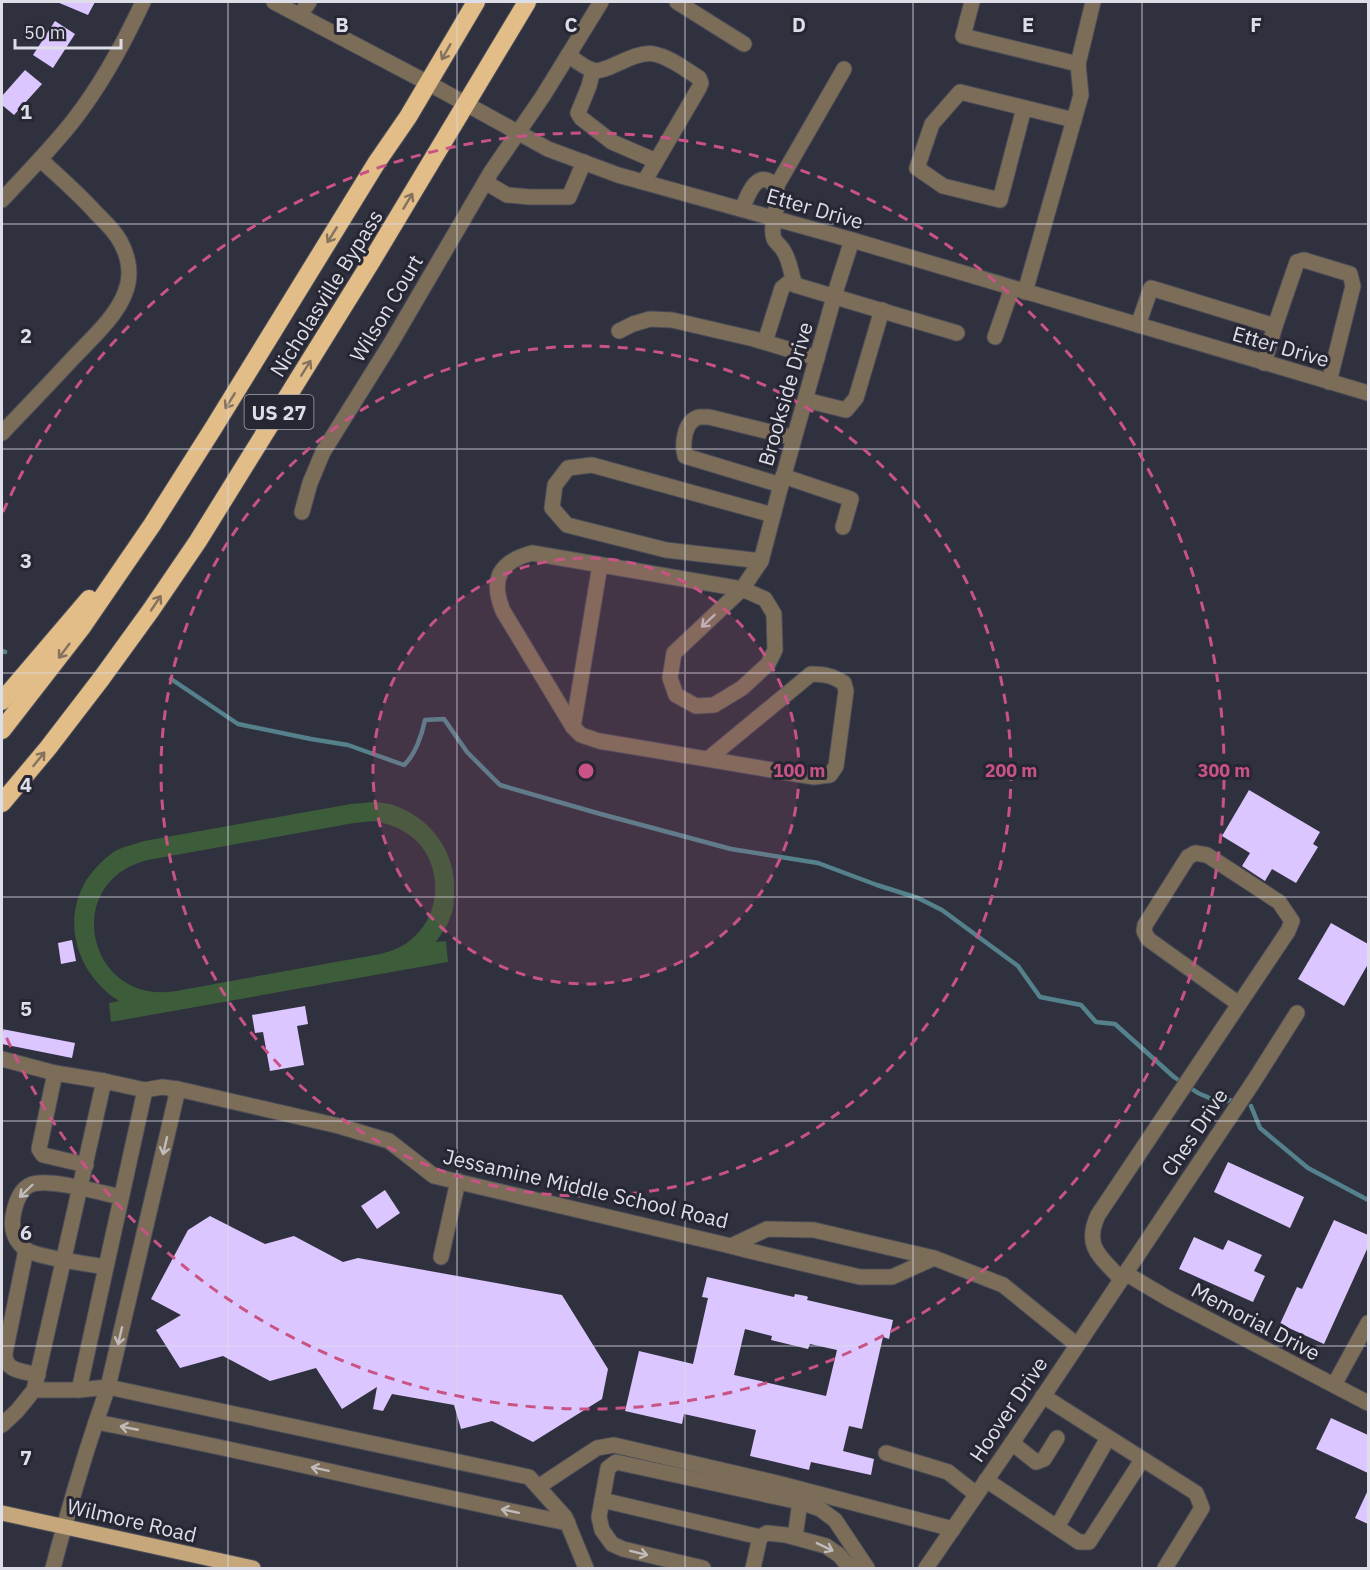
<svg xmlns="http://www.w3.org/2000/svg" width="1370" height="1570" font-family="'IBM Plex Sans',sans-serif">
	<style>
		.green { fill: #3c5c3a; fill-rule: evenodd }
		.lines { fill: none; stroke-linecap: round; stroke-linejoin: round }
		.stream { stroke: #54818b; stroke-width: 4.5 }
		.building { fill: #dcc6ff; fill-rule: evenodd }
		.minor-casing { stroke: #4c4d59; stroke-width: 17 }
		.major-casing { stroke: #4c4d59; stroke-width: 17 }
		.highway-casing { stroke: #4c4d59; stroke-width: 20 }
		.minor { stroke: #7c6d58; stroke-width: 15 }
		.major { stroke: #c5a77b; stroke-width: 15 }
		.highway { stroke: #e2bd88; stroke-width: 18 }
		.oneway { stroke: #84725e }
		.oneway2 { stroke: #c0bcbc }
		.grid { fill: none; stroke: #dddee7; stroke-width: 1.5; stroke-opacity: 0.55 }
		.ring { fill: none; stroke: #ca5385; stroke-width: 3; stroke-dasharray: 10 8 }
		.labels { text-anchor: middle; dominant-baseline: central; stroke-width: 6; stroke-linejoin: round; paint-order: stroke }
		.shield { fill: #272734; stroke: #a6a7b1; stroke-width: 1.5 }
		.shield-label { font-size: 20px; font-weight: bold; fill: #dddee7 }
		.street-label { font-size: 21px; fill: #dddee7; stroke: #272734 }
		.grid-label { font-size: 20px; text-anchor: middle; font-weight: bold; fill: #dddee7; stroke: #272734; stroke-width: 6; stroke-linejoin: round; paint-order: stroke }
		.centre { fill: #ca5385; stroke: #272734; stroke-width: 3 }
		.ring-label { font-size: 18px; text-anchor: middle; font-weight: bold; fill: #ca5385; stroke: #272734; stroke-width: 6; stroke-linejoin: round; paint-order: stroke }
	</style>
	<rect width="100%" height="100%" fill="#30313e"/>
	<!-- green -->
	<path class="green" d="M375 802C381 803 387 803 393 805 430 817 456 852 454 890 454 899 454 910 450 918 447 927 441 934 436 942L446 941 448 962 111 1022 109 1003 119 1001C78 975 60 922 87 879 95 868 105 857 117 850 126 846 135 844 144 841L351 804ZM374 821C386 823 398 827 408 834 443 858 444 911 413 938 403 947 392 951 380 954L176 991C87 1006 60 881 148 860L354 823Z"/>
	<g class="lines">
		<!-- stream -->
		<g class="stream">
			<polyline points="2,651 5,652"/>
			<path d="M171 679 238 724 311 739 348 745 404 765C415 755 422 735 425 720L444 719 467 752 500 785 597 813 731 849 818 863 877 885 918 898 942 910 1018 966 1040 997 1081 1005 1096 1022 1115 1024 1174 1077 1198 1093 1221 1103 1230 1100"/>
			<polyline points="1251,1106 1260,1128 1308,1168 1368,1200"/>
		</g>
	</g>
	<!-- building -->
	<g class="building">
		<polygon points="57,2 95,2 88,15"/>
		<polygon points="55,21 75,34 53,68 33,55"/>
		<polygon points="25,70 42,84 14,115 2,105 2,96"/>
		<polygon points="1249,790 1320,832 1313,844 1318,847 1296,883 1272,869 1265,881 1242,866 1250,853 1222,836"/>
		<polygon points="1331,923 1368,944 1368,964 1344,1006 1298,979"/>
		<polygon points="72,940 76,961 61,964 58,943"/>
		<polygon points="305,1006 308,1024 297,1026 304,1065 270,1071 263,1032 255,1033 252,1015"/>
		<polygon points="2,1029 75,1043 72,1058 2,1044"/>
		<polygon points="1228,1162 1304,1197 1290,1228 1214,1192"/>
		<polygon points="385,1190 400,1213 377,1229 361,1206"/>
		<polygon points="210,1216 265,1244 294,1236 343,1262 358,1258 562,1295 608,1369 602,1399 533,1442 492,1421 461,1429 454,1405 392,1394 383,1411 373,1409 377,1387 342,1409 316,1368 270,1381 223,1356 180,1368 156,1330 181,1315 151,1299 188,1230"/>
		<polygon points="1334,1220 1368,1235 1368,1247 1324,1344 1280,1324 1297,1287 1302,1289"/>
		<polygon points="1194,1237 1223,1250 1228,1240 1262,1255 1254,1271 1265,1276 1253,1302 1179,1269"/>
		<path d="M707 1277 794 1297 795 1294 806 1296 808 1297 807 1300 893 1320 889 1339 883 1337 862 1429 849 1426 843 1451 874 1459 871 1475 811 1462 809 1470 750 1456 756 1430 684 1414 682 1424 625 1411 639 1351 693 1364 708 1298 702 1297ZM745 1329 772 1336 771 1340 808 1349 810 1344 837 1350 826 1396 734 1375Z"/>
		<polygon points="1331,1418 1368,1435 1368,1473 1316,1449"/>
		<polygon points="1368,1490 1368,1524 1355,1518"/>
	</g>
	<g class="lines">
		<defs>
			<g id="minor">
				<polyline points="274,2 428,83 548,149 618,175 852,240 1368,393"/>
				<polyline points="677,2 744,44"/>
				<polyline points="972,2 963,36 1078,64"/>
				<polyline points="300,15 309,2"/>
				<path d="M568 55C575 60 584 67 592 70 606 75 633 50 654 54 670 57 686 70 699 78L701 83 699 88 644 182"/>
				<polyline points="593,70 589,86 578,113 581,118 612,142 656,161"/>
				<polyline points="1024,108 1000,200 943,186 917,168 932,124 960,92 1074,120"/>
				<polyline points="485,182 507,195 530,197 569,197 584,162"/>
				<polyline points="776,187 844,69"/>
				<path d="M2 200C26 174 51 149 73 121 102 84 124 43 143 2"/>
				<path d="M742 209C747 197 757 167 774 185 785 196 768 222 774 239 776 243 781 246 783 250 790 260 791 274 795 285L957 333"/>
				<polyline points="1025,292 1081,95 1078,64 1093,2"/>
				<polyline points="1138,325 1151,288 1275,326 1264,363"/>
				<polyline points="1275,326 1297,262 1304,260 1350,274 1353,286 1329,382"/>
				<polyline points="619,331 633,324 650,319 672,320 754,339 817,358"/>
				<polyline points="995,337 1012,288"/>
				<polyline points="765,342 782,288 793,279"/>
				<polyline points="805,400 846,410 856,398 882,310"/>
				<path d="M2 433C26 408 50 383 74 357 91 339 116 317 125 293 132 276 129 257 120 241 114 230 105 222 96 213 79 194 59 177 40 159"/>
				<polyline points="783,476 851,499 843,527"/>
				<path d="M781 485 685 456C682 444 684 421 699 417 703 417 706 417 709 417L794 438"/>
				<polyline points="302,512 310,483 323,452 391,343 491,172 543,96 601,2"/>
				<polyline points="761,561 666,550 567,525 552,508 555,485 568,468 592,465 773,515"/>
				<polyline points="573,727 600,565"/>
				<path d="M708 759 811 674C825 674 833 676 844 683L846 691 836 766 830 775 814 777 599 741 581 735 573 727 503 611C490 579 499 562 532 553L742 589 765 599 774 614 775 650 768 664 742 688 714 705 696 706 676 695 670 678 674 653 742 589 761 561 781 485 836 290 852 240"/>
				<polyline points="2,1059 55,1073 104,1081 145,1090 162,1087 178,1089 339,1126 389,1141 434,1176 731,1246 767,1229 814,1230 934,1258 1003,1285 1077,1345"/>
				<polyline points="55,1073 39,1149 43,1155 86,1165"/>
				<polyline points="178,1089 108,1387 529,1477 565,1517 586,1568"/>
				<polyline points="731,1246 750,1251 860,1277 892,1277 934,1258"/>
				<path d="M26 1250 5 1353C4 1372 24 1371 38 1375"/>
				<polyline points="441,1257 458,1181"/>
				<path d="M105 1267C89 1264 35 1257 25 1249 14 1240 11 1229 13 1216 15 1205 19 1190 30 1185 47 1177 101 1193 121 1197"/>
				<polyline points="1125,1273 1169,1299 1368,1403"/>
				<path d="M1121 1279C1101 1257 1083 1247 1098 1215L1288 931 1292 921 1279 902 1207 855 1195 853 1188 857 1145 925 1144 931 1148 939 1239 1004"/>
				<polyline points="1334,1385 1368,1323"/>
				<polyline points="34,1390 104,1081"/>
				<polyline points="79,1390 145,1090"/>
				<polyline points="1043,1396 1196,1493 1202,1508 1165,1568"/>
				<path d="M96 1422C254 1452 410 1491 568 1523"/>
				<path d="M2 1425 17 1411 34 1390H79L108 1387C87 1446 69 1507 53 1568"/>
				<polyline points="1012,1443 1036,1462 1044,1459 1057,1438"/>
				<polyline points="886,1453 948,1472 976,1494"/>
				<polyline points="986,1480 1079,1542 1089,1542 1142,1460"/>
				<polyline points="538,1487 597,1448 614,1445 777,1483 953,1529"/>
				<polyline points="602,1500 760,1537"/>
				<polyline points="1057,1527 1108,1438"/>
				<polyline points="795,1537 800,1502"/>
				<polyline points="703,1568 623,1549 612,1544 602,1530 599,1517 608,1468 616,1462 800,1502 820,1509 835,1520 867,1568"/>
				<polyline points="753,1568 760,1537 767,1533 786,1535 826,1546 839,1555 850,1568"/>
				<polyline points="926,1568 1012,1443 1254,1081 1297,1013"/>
			</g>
			<polyline id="major" points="2,1513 253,1568"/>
			<g id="highway">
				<polyline points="2,701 89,599"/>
				<polyline points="2,730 82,627 152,525 214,427 377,162 408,117 476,2"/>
				<polyline points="2,803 48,748 101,679 151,610 198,541 371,262 527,2"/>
			</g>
		</defs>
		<!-- minor casing -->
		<use href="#minor" class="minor-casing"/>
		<!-- major casing -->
		<use href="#major" class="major-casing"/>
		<!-- highway casing -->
		<use href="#highway" class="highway-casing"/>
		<!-- minor -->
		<use href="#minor" class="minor"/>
		<!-- major -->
		<use href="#major" class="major"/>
		<!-- highway -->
		<use href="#highway" class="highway"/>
	</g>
	<!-- one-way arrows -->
	<defs><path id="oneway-shaft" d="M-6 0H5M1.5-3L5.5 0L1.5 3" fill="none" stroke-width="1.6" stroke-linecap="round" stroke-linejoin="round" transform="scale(1.5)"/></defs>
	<g class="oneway">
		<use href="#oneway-shaft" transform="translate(446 52) rotate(120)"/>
		<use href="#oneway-shaft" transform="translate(408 201) rotate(-59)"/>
		<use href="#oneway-shaft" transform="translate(332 235) rotate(122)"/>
		<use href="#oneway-shaft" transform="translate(306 368) rotate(-58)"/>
		<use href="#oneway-shaft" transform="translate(230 401) rotate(122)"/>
		<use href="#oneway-shaft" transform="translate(156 603) rotate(-56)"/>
		<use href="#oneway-shaft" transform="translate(64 651) rotate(127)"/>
		<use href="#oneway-shaft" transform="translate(39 759) rotate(-51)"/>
	</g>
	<g class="oneway2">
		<use href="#oneway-shaft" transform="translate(708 621) rotate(137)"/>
		<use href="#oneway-shaft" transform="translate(165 1146) rotate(103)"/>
		<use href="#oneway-shaft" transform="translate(26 1191) rotate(136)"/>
		<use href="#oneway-shaft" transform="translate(120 1336) rotate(103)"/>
		<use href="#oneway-shaft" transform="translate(129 1428) rotate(-169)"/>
		<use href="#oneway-shaft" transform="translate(320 1469) rotate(-168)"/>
		<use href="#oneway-shaft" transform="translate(510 1511) rotate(-168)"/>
		<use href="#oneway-shaft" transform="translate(825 1547) rotate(26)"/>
		<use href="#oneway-shaft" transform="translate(639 1553) rotate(14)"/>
	</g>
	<!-- grid -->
	<path class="grid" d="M228 2V1568M457 2V1568M685 2V1568M913 2V1568M1142 2V1568M2 224H1368M2 449H1368M2 673H1368M2 897H1368M2 1121H1368M2 1346H1368"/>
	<!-- distance rings -->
	<circle cx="586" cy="771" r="213" fill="#ca5385" fill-opacity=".12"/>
	<g class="ring">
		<circle cx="586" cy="771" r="213"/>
		<circle cx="586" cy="771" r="425"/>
		<path d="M3 512A638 638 0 1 1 3 1030"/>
	</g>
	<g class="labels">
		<!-- shield labels -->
		<rect class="shield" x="244.5" y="395" width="69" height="34" rx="4.5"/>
		<g class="shield-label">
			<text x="279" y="412">US 27</text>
		</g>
		<!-- street labels -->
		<g class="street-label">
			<text transform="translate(815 208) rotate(16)">Etter Drive</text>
			<text transform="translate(326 293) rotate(-58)">Nicholasville Bypass</text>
			<text transform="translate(386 308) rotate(-59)">Wilson Court</text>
			<text transform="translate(1281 346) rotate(16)">Etter Drive</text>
			<text transform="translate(785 394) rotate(-74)">Brookside Drive</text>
			<text transform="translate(1194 1132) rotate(-56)">Ches Drive</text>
			<text transform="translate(586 1188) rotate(13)">Jessamine Middle School Road</text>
			<text transform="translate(1256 1321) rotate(28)">Memorial Drive</text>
			<text transform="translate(1008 1409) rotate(-56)">Hoover Drive</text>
			<text transform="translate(132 1520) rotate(13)">Wilmore Road</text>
		</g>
	</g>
	<g class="grid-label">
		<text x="342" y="32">B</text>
		<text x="571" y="32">C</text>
		<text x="799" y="32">D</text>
		<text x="1028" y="32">E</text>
		<text x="1256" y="32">F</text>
		<text x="26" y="119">1</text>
		<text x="26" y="343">2</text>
		<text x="26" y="568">3</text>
		<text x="26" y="792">4</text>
		<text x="26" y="1016">5</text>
		<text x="26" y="1240">6</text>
		<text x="26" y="1465">7</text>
	</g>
	<circle cx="586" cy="771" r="9" class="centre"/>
	<g class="ring-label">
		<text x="799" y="777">100 m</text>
		<text x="1011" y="777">200 m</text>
		<text x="1224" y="777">300 m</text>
	</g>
	<!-- border -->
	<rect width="1370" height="1570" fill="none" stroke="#dddee7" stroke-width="6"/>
	<!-- scale -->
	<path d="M15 39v9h106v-9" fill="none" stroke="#dddee7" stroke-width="3"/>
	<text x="24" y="39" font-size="18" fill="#dddee7" stroke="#272734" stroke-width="4.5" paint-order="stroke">50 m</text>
</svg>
